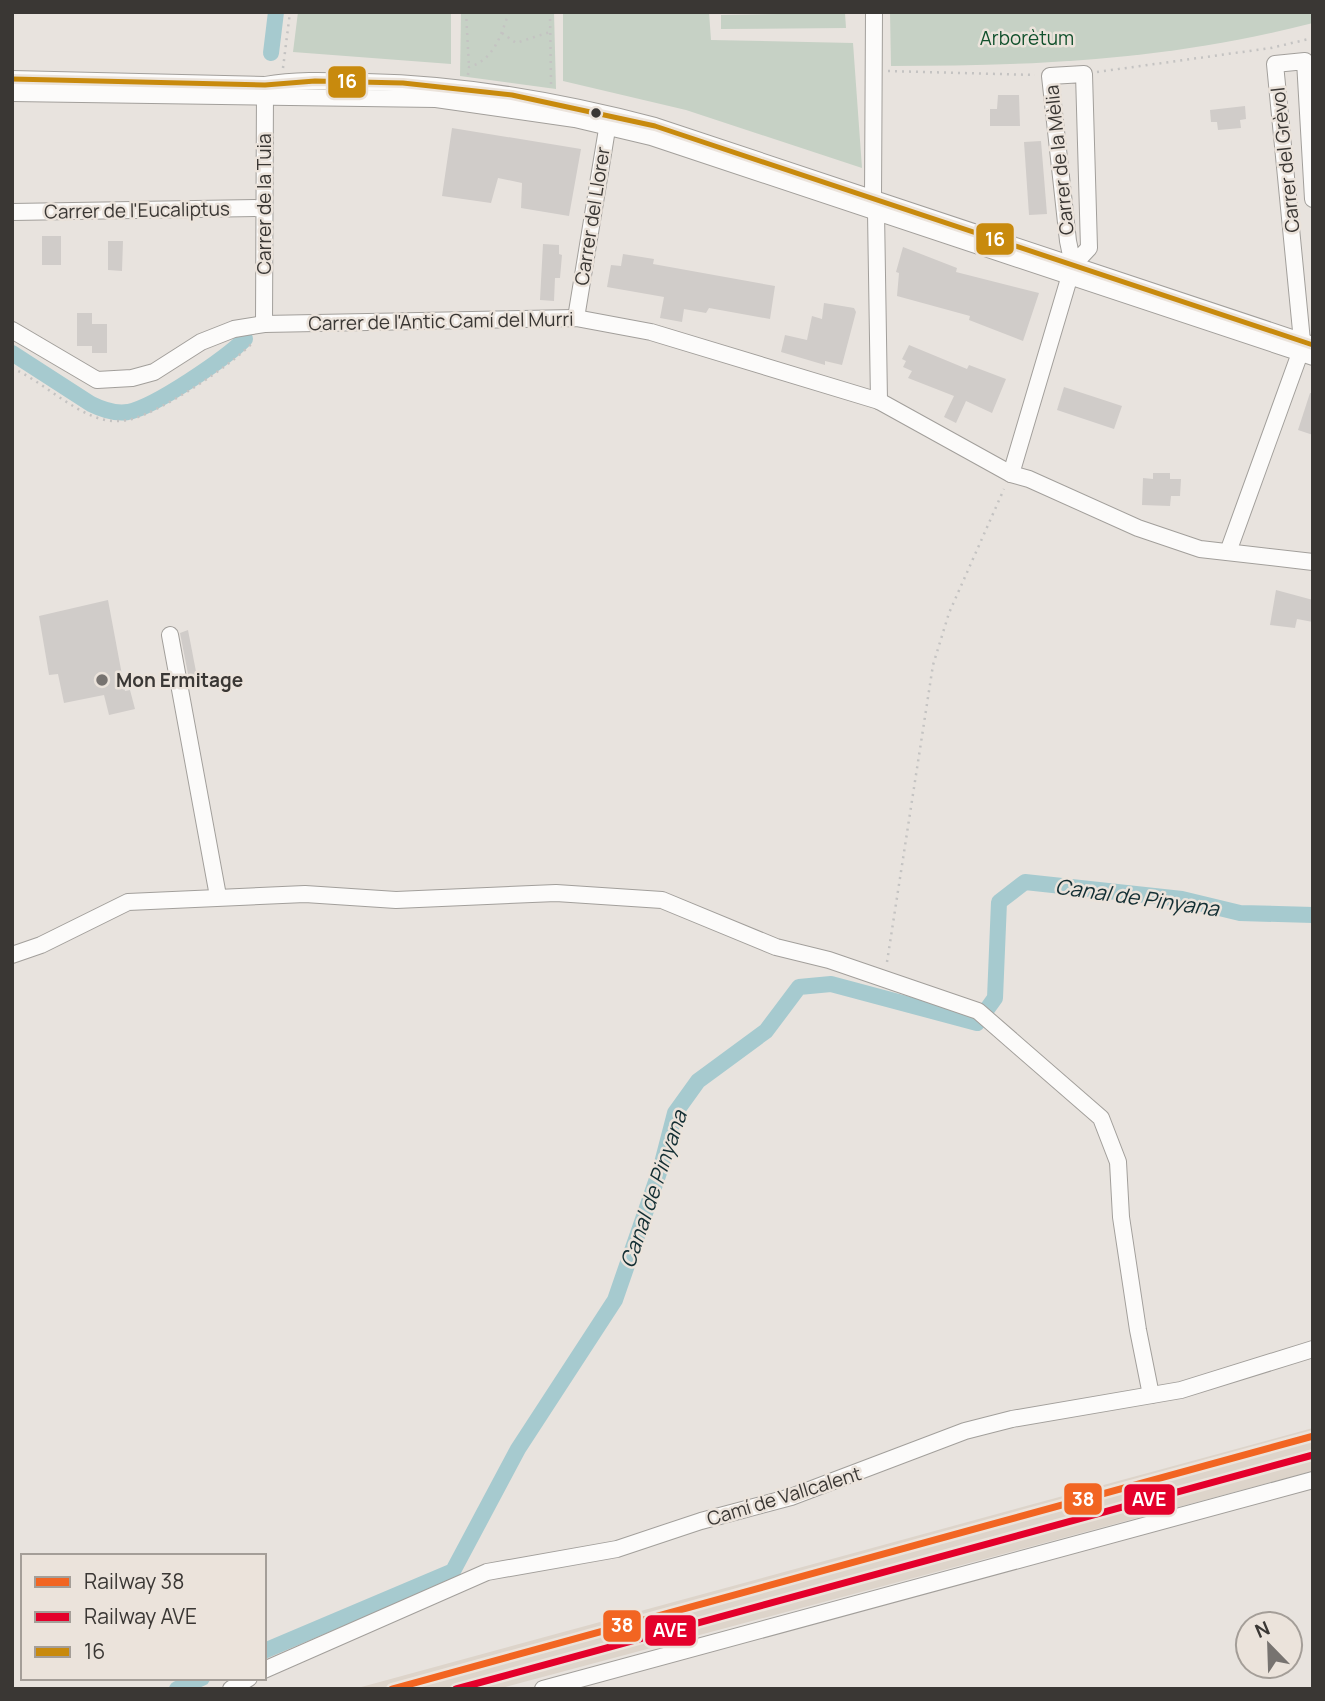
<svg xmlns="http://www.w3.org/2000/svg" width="1325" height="1701" font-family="Manrope,sans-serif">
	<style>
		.built { fill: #ddd4ca }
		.green { fill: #c6d1c5 }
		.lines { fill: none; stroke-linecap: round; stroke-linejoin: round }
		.canal { stroke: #a6cacf; stroke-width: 16 }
		.building { fill: #d0ccc9 }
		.minor-casing { stroke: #a29f9b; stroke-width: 18 }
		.path { stroke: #c4c3c2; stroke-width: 2.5; stroke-dasharray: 2 5; stroke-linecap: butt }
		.minor { stroke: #fcfbfa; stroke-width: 16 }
		.bus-1-casing { stroke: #ebe3db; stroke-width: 10 }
		.bus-1 { stroke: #c88a0d; stroke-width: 5 }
		.rail-1-casing { stroke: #ebe3db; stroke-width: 12 }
		.rail-2-casing { stroke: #ebe3db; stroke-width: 12 }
		.rail-1 { stroke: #f26522; stroke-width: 7 }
		.rail-2 { stroke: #e4002b; stroke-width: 7 }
		.bus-dot { fill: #3a3734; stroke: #ebe3db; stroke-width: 2.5 }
		.poi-dot { fill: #777370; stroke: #ebe3db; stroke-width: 2.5 }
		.labels { text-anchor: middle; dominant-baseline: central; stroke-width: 5; stroke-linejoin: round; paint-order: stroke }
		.park-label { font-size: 19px; fill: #12512d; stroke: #ebe3db }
		.street-label { font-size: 19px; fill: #3a3734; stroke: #ebe3db }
		.poi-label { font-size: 19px; font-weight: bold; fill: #3a3734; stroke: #ebe3db; text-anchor: start }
		.water-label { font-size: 21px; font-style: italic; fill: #122e33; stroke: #ebe3db }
		.line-badge { stroke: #ebe3db; stroke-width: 2.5 }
		.badge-label { font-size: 19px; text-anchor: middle; font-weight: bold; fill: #fff }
	</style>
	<rect width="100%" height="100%" fill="#e8e3de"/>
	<!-- built -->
	<polygon class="built" points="1313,1428 1313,1471 498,1689 354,1689"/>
	<!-- green -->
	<g class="green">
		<polygon points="298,12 451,12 451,64 293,52"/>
		<polygon points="461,12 554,12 556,89 460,76"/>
		<polygon points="563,12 709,12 711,40 853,43 862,168 686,110 563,81"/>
		<path d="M890 12H1313V23C1168 60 1039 66 891 66Z"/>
		<polygon points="845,13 846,28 721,29 721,15"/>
	</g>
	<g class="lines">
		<!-- canal -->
		<g class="canal">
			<polyline points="271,53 276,12"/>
			<path d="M12 353 91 404C103 410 115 414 128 412 155 407 226 358 245 339"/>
			<polyline points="264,1651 453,1571 518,1449 615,1300 661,1167 675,1113 698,1081 766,1031 799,987 831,984 977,1023 995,998 999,902 1025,882 1182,899 1240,913 1313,915"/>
			<polyline points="177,1689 202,1678"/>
		</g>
	</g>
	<!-- building -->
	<g class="building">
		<polygon points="998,95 1019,95 1020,126 990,126 990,109 997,109"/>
		<polygon points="1245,106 1246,119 1240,120 1241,128 1218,130 1217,122 1211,122 1210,110"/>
		<polygon points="452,128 581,149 569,216 521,208 522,183 498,178 491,203 442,196"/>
		<polygon points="1041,141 1047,214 1029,215 1024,142"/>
		<rect x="42" y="236" width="19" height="29"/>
		<polygon points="108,241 123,241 122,271 108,270"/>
		<polygon points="543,244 559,245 559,254 562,255 560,278 555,278 554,301 540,300"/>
		<polygon points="903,247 957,268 956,272 1039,293 1023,341 969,320 970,316 897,296 899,273 896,272"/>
		<polygon points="623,254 654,259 653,264 775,286 770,319 709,308 706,313 684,309 682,322 660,318 664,297 607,287 611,265 621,266"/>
		<polygon points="824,303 854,308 856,312 842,365 825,361 825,365 781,352 785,335 807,340 812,316 822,319"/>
		<polygon points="77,313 92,313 92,324 107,324 107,353 92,353 92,346 77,346"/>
		<polygon points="909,345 967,369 969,365 1006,379 992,413 966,401 956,423 944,417 954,396 908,378 912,371 903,367 906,361 902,359"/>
		<polygon points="1064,387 1122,406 1114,429 1057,410"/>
		<polygon points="1310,393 1313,393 1313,435 1298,430"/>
		<polygon points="1153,473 1170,473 1170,479 1181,479 1180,496 1171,496 1170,506 1142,505 1143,478 1153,479"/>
		<polygon points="1276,590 1313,600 1313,622 1297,619 1295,628 1270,625"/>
		<polygon points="108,600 125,691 130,690 135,709 109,715 104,695 64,703 58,674 49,675 39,616"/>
		<polygon points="188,630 198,682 190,684 180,633"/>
	</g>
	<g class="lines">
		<defs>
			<g id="minor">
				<polyline points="874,12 873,198 876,212 879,401"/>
				<path d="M12 79 265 85C299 79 331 81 366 82 464 84 560 101 655 126L1313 345"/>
				<polyline points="12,93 436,99 575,119 651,137 1313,357"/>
				<polyline points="12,212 262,208"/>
				<polyline points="576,318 609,117"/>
				<polyline points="264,324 265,88"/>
				<polyline points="12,330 97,380 132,378 154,372 201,342 234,329 264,324 576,318 651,332 879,401 1011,474 1029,479 1138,528 1200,549 1313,562"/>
				<polyline points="1011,474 1073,265 1068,241 1050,76 1084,74 1089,248 1073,265"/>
				<polyline points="1228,552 1300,353 1302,341 1275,64 1305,61 1313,199"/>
				<polyline points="170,635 218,896"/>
				<polyline points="12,955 41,945 128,902 305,894 396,900 556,893 662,900 776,947 829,960 978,1011 1101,1118 1118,1162 1121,1217 1138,1330 1151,1395"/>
				<polyline points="264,1670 487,1572 617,1549 701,1521 791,1497 965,1431 1012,1419 1181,1390 1313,1349"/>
				<polyline points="231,1689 249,1678"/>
				<polyline points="543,1689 1313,1480"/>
			</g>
		</defs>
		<!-- minor casing -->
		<use href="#minor" class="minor-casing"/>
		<!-- path -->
		<g class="path">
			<polyline points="466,12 469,67"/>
			<polyline points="550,12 551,84"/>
			<polyline points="502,33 516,43 550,32"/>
			<polyline points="283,68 290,12"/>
			<polyline points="888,71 1035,75"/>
			<polyline points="1097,72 1271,48 1313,38"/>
			<path d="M468 75 469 67C494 60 501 35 509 12"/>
			<path d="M12 368C41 381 66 406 95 417 107 422 121 422 132 419 162 411 234 364 254 341"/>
			<polyline points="887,962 933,665 949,613 1004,489"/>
		</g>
		<!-- minor -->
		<use href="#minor" class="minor"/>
		<defs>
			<polyline id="bus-1" points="12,79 265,85 315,81 403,83 512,95 655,126 1313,345"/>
		</defs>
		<!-- bus-1 casing -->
		<use href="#bus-1" class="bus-1-casing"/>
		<!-- bus-1 -->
		<use href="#bus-1" class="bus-1"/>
		<defs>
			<polyline id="rail-1" points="392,1689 1313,1436"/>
			<polyline id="rail-2" points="456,1689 1313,1455"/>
		</defs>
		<!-- rail-1 casing -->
		<use href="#rail-1" class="rail-1-casing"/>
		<!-- rail-2 casing -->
		<use href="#rail-2" class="rail-2-casing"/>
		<!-- rail-1 -->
		<use href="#rail-1" class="rail-1"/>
		<!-- rail-2 -->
		<use href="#rail-2" class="rail-2"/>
	</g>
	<!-- markers -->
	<circle class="bus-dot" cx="596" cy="113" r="6"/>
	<circle class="poi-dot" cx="102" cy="680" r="7"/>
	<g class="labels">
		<!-- park labels -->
		<g class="park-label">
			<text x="1027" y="38">Arborètum</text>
		</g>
		<!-- street labels -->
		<g class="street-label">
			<text transform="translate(1059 160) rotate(-96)">Carrer de la Mèlia</text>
			<text transform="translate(1285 160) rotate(-96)">Carrer del Grèvol</text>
			<text transform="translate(264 204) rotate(-90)">Carrer de la Tuia</text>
			<text transform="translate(137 210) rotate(-1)">Carrer de l'Eucaliptus</text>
			<text transform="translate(592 216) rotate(-81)">Carrer del Llorer</text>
			<text transform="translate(441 321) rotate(-1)">Carrer de l'Antic Camí del Murri</text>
			<text transform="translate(784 1496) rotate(-17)">Camí de Vallcalent</text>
		</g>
		<!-- poi labels -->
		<g class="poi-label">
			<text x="116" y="680">Mon Ermitage</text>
		</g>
		<!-- water labels -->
		<g class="water-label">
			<text transform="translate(1137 897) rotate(8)">Canal de Pinyana</text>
			<text transform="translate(653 1189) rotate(-71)">Canal de Pinyana</text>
		</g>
	</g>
	<g class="line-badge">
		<rect x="327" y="65" width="40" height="34" rx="7" fill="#c88a0d"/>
		<rect x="975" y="222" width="40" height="34" rx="7" fill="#c88a0d"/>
		<rect x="1063" y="1482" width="40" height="34" rx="7" fill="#f26522"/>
		<rect x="1123" y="1483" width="53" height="33" rx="7" fill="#e4002b"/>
		<rect x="602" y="1609" width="40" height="34" rx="7" fill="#f26522"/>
		<rect x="644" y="1614" width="53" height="33" rx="7" fill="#e4002b"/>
	</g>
	<g class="badge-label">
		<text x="347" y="88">16</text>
		<text x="995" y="246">16</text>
		<text x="1083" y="1506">38</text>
		<text x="1149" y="1506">AVE</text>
		<text x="622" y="1632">38</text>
		<text x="670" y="1637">AVE</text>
	</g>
	<!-- border -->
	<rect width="1325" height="1701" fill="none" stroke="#3a3734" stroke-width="28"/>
	<!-- legend -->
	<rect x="21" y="1554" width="245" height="126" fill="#ebe3db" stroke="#a49e98" stroke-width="2"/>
	<rect x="35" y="1577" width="35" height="10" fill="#f26522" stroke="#a49e98" stroke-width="2"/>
	<text x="84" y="1589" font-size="21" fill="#3a3734">Railway 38</text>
	<rect x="35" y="1612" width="35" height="10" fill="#e4002b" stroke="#a49e98" stroke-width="2"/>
	<text x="84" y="1624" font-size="21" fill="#3a3734">Railway AVE</text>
	<rect x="35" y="1647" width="35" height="10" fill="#c88a0d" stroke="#a49e98" stroke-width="2"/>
	<text x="84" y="1659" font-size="21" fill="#3a3734">16</text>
	<!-- north arrow -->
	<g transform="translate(1269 1645) rotate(337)"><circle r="33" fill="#ebe3db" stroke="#a49e98" stroke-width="2"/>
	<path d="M0-5L12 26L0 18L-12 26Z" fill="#777370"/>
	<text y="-10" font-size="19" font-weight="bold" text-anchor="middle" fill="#3a3734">N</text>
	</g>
</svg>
